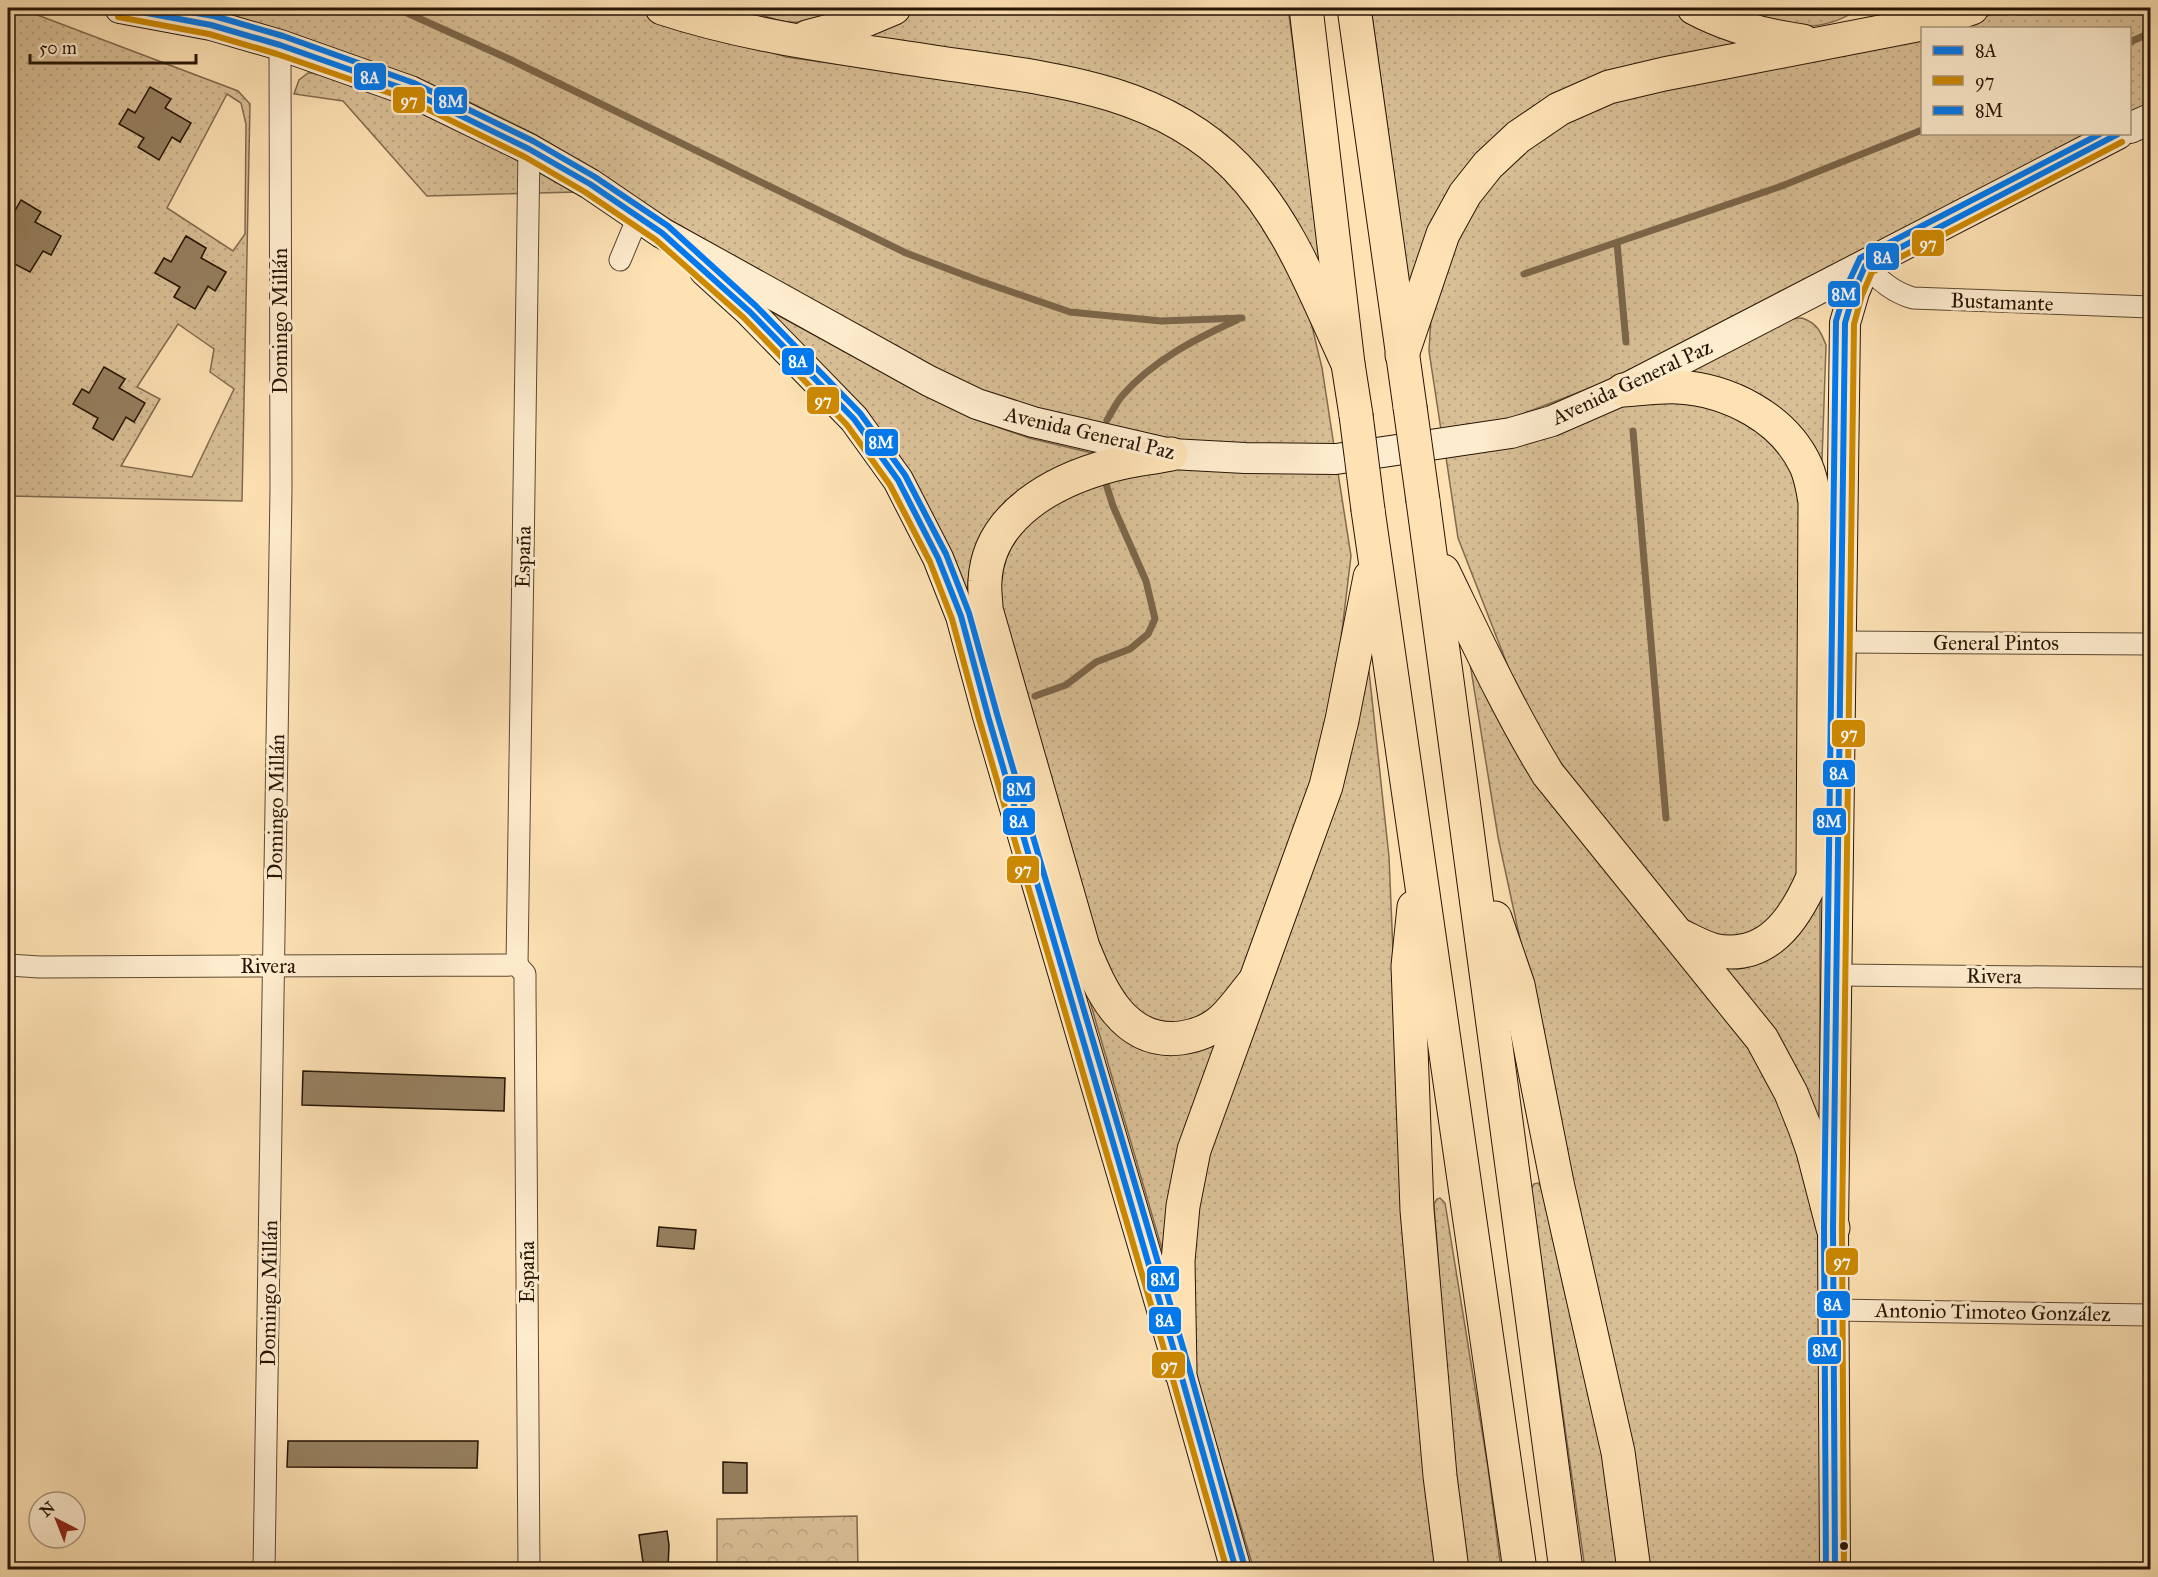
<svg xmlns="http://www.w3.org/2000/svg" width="2158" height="1577" font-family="'IM FELL Great Primer',serif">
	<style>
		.grass { fill: url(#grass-dots); stroke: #806a4e; stroke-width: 1.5; fill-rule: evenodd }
		.forest { fill: url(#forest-crowns); stroke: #806a4e; stroke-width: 1.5 }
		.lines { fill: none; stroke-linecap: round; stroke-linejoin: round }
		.stream { stroke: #7c664a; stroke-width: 7 }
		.building { fill: #978060; stroke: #271505; stroke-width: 1.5 }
		.street-casing { stroke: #5d4831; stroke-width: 23 }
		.secondary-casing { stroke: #271505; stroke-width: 32 }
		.highway-casing { stroke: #271505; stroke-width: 35 }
		.street { stroke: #feecce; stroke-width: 21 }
		.secondary { stroke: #feecce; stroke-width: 30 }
		.highway { stroke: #fee2b4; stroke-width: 33 }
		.highway-bridge-casing { stroke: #271505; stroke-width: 35; stroke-linecap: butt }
		.highway-bridge { stroke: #fee2b4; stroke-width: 33 }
		.bus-1-casing { stroke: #feecce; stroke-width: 10 }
		.bus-2-casing { stroke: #feecce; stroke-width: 10 }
		.bus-3-casing { stroke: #feecce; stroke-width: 10 }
		.bus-1 { stroke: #0079ef; stroke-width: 6 }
		.bus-2 { stroke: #cd8901; stroke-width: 6 }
		.bus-3 { stroke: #0079ef; stroke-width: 6 }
		.bus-dot { fill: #271505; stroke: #feecce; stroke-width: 2 }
		.labels { text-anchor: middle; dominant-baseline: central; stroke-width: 6; stroke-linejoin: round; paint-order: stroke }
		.street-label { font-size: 21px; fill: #271505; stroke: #feecce }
		.line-badge { stroke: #feecce; stroke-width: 2 }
		.badge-label { font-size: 16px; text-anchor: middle; font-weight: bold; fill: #fff }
	</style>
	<defs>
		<pattern id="grass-dots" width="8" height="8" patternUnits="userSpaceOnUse" patternTransform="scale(1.5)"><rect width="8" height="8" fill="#d9bf96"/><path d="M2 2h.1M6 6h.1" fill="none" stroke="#baa380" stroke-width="1.8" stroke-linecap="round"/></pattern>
		<pattern id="forest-crowns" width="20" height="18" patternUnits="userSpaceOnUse" patternTransform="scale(1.5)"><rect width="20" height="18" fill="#d9bf96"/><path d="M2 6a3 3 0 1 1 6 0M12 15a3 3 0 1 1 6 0" fill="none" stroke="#baa380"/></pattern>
	</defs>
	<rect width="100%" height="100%" fill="#fee2b4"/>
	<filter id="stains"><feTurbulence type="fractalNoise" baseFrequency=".00333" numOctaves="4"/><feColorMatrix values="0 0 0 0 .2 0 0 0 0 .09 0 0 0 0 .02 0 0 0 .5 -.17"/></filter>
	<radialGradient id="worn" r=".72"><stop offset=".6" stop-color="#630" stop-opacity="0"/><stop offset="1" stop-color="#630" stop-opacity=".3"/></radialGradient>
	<!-- grass -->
	<g class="grass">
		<path d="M8 8H19L238 91 250 104 242 501 8 496ZM227 94 241 103 246 124 245 234 233 251 167 208ZM170 99 165 108 180 142 172 137 159 159 139 148 144 138 120 124 128 109 135 113ZM186 236 206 248 201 258 226 272 216 290 208 287 195 308 174 297 180 287 155 273 164 258 171 262ZM178 324 214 349 210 372 234 389 192 477 121 466 160 399 137 387ZM125 379 119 388 134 422 126 417 113 440 93 428 98 418 74 404 82 389 89 393Z"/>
		<polygon points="212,8 642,8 786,57 1054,93 1113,108 1195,148 1259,212 1310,318 1322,368 1334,446 1267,446 1172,439 1036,408 984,391 934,369 831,313 672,221 534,134 461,98 394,70"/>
		<path d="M751 8H865C825 17 788 35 751 8Z"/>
		<polygon points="925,8 1288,8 1327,298 1203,124 851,38"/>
		<polygon points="1371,8 1670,8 1694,22 1757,44 1547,101 1409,286"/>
		<path d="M1724 8H1860C1813 41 1773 22 1724 8Z"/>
		<polygon points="2010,8 2150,8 2150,105 2130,113 2130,28 1952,28"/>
		<polygon points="1922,37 1922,134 2088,134 1616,378 1512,418 1441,430 1429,351 1431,316 1445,264 1474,202 1520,149 1597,103"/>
		<polygon points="308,73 319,73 396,100 458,128 576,192 427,196 343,101 294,94 299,80"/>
		<path d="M757 304 921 393 977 420 1029 438 1096 454C1078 462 1059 468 1041 477 1013 490 983 520 974 550 969 565 968 580 967 596Z"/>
		<path d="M1802 318C1817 323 1821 332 1826 345L1822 461C1814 449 1807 437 1797 426 1767 392 1730 383 1686 373L1790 319Z"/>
		<polygon points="1675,400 1725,408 1775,444 1795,472 1802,503 1800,872 1780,915 1741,938 1715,936 1691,925 1557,765 1525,710 1458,538 1446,457 1625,404"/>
		<polygon points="1169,468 1267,473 1338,473 1351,556 1331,722 1243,977 1214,1010 1190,1026 1163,1028 1119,995 1093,943 999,608 1004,553 1021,525 1084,485"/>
		<polygon points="1463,620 1753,1044 1783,1099 1818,1232 1821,1569 1648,1569 1572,1181 1498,837"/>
		<polygon points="1365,634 1389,857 1404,1211 1439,1569 1254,1570 1192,1364 1193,1208"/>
		<path d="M1820 898V1133L1716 965C1732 963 1753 964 1768 958 1794 947 1809 923 1820 898Z"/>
		<path d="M1086 988C1095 1001 1102 1016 1112 1027 1146 1066 1182 1057 1224 1040L1166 1263Z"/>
		<polygon points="1538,1183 1541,1187 1604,1452 1619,1569 1585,1569 1531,1189 1534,1184"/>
		<polygon points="1440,1198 1445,1203 1488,1468 1501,1569 1466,1569 1454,1473 1434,1204 1437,1199"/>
	</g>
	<!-- forest -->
	<polygon class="forest" points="857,1516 858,1569 717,1569 717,1519"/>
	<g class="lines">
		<!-- stream -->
		<g class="stream">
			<polyline points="396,8 509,59 906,253 980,281 1070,312 1161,321 1242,318"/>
			<polyline points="2130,42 2150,33"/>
			<polyline points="1617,243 1626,342"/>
			<polyline points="1524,274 1779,187 1922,130"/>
			<path d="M1107 420C1112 412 1116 403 1122 396 1152 361 1195 339 1237 320"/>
			<polyline points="1633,431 1666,818"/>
			<polyline points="1035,696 1066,685 1096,662 1130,649 1148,634 1155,619 1146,581 1113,506 1106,484"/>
		</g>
	</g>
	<!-- building -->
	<g class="building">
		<polygon points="150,87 171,99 165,108 191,123 180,142 172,137 159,160 138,147 144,138 119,124 128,109 135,113"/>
		<polygon points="21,200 41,212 35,222 61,236 51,255 43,251 30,272 9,261 14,251 8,247 8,223"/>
		<polygon points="186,236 206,248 201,258 226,272 215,291 208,286 195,309 174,297 180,287 155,273 164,258 171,262"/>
		<polygon points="104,367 125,379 119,388 145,403 134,422 126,417 113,440 93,428 98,418 73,404 82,389 89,393"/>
		<polygon points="303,1071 505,1078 504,1111 302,1105"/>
		<polygon points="659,1227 696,1230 694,1249 657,1246"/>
		<polygon points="288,1441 478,1441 477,1468 287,1467"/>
		<polygon points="723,1462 747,1463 747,1493 723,1493"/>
		<polygon points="667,1531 669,1545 668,1569 644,1569 639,1535"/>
	</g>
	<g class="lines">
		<defs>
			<g id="street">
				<polyline points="620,260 638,217"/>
				<path d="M1865 266C1880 280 1892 292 1913 298L2150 307"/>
				<polyline points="1841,642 2150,644"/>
				<polyline points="8,965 40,967 517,965 525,974 525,988 529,1570"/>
				<polyline points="517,965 529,149"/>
				<polyline points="1838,975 2150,978"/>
				<polyline points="1835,1310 2150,1315"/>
				<polyline points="264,1570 281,489 280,45"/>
			</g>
			<g id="secondary">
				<polyline points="120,8 211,25 280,45 410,91 529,149 590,184 662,233 929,381 977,404 1033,422 1171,454 1245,458 1336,459 1511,433 1552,421 1623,390 2118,134"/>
				<polyline points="2130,128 2150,119"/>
				<polyline points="705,271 750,312 854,419 898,480 938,558 961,616 988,716 1180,1371 1236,1570"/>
				<polyline points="1835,1570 1833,1228 1845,323 1854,292 1865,266"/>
			</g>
			<g id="highway">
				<path d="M662 8C750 37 843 48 934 62 1041 78 1156 85 1236 167 1289 221 1316 296 1348 364"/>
				<polyline points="1306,8 1348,364 1356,415"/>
				<polyline points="1354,8 1410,407"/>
				<path d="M1694 8C1728 26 1765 36 1803 41"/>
				<polyline points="807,37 856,24 894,8"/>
				<polyline points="1402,355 1443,234 1465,194 1488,165 1518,137 1559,109 1609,87 1664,74 1932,22 1972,8"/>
				<path d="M1623 390C1641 389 1660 386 1678 387 1729 390 1784 418 1806 466 1811 477 1813 490 1815 502L1813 877C1795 919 1767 962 1713 950 1702 947 1690 940 1679 935"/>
				<path d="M1171 454C1151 458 1131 460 1112 465 1055 480 988 515 985 581 984 590 986 600 986 609L1083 947C1101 991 1124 1045 1181 1038 1195 1036 1211 1030 1222 1020 1234 1009 1244 994 1255 981"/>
				<polyline points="1423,501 1566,1570"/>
				<polyline points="1368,510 1520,1570"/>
				<path d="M1443 571C1476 639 1508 709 1548 774L1762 1039 1791 1093 1805 1128 1813 1151 1833 1228"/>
				<polyline points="1414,907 1408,966 1417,1210 1440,1476 1452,1570"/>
				<polyline points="1495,918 1518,985 1557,1183 1618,1452 1634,1570"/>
				<polyline points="1180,1371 1178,1261 1183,1206 1194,1150 1326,786 1342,720 1370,577"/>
			</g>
		</defs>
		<!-- street casing -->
		<use href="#street" class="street-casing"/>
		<!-- secondary casing -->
		<use href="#secondary" class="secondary-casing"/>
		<!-- highway casing -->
		<use href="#highway" class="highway-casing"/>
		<!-- street -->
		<use href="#street" class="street"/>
		<!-- secondary -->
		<use href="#secondary" class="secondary"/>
		<!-- highway -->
		<use href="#highway" class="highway"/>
		<defs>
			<g id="highway-bridge">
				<polyline points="1410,407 1423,501"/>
				<polyline points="1356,415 1368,510"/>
			</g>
		</defs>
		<!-- highway-bridge casing -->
		<use href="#highway-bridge" class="highway-bridge-casing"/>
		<!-- highway-bridge -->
		<use href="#highway-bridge" class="highway-bridge"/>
		<defs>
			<g id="bus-1">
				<polyline points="120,8 211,25 280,45 410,91 529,149 590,184 662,233 750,312 854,419 898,480 938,558 961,616 988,716 1180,1371 1236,1570"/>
				<polyline points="1835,1570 1833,1228 1845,323 1854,292 1865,266 2118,134"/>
			</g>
			<g id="bus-2">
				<polyline points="118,17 209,34 277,54 407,99 525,157 585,192 656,240 744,318 847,425 890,485 930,562 952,619 979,719 1171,1373 1227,1570"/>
				<polyline points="1844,1570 1842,1228 1854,324 1862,295 1872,272 2122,142"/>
			</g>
			<g id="bus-3">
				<polyline points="166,8 214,16 283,36 414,83 533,141 595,177 668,226 756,306 860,413 905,475 946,554 969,613 997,714 1189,1368 1245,1568"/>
				<polyline points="1826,1570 1824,1228 1836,321 1846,288 1860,258 2100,134"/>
			</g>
		</defs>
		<!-- bus-1 casing -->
		<use href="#bus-1" class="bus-1-casing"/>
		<!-- bus-2 casing -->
		<use href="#bus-2" class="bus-2-casing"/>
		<!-- bus-3 casing -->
		<use href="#bus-3" class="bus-3-casing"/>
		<!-- bus-1 -->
		<use href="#bus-1" class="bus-1"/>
		<!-- bus-2 -->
		<use href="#bus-2" class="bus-2"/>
		<!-- bus-3 -->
		<use href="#bus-3" class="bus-3"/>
	</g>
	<!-- markers -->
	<circle class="bus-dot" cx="1844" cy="1546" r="5"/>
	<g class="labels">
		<!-- street labels -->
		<g class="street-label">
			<text transform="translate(2002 302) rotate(2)">Bustamante</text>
			<text transform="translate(280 321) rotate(-90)">Domingo Millán</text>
			<text transform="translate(1632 382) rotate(-25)">Avenida General Paz</text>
			<text transform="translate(1090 433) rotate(13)">Avenida General Paz</text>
			<text transform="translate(523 557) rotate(-89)">España</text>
			<text x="1996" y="643">General Pintos</text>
			<text transform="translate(276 807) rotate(-89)">Domingo Millán</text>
			<text x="268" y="966">Rivera</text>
			<text transform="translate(1994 976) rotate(1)">Rivera</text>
			<text transform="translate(527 1272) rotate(-90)">España</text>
			<text transform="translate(269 1293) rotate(-89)">Domingo Millán</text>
			<text transform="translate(1993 1312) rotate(1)">Antonio Timoteo González</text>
		</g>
	</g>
	<g class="line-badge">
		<rect x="353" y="62" width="34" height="29" rx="6" fill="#0079ef"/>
		<rect x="392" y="86" width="34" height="28" rx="6" fill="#cd8901"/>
		<rect x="433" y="86" width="35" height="29" rx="6" fill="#0079ef"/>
		<rect x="1911" y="229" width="34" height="28" rx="6" fill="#cd8901"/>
		<rect x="1865" y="242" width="35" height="29" rx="6" fill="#0079ef"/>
		<rect x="1827" y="280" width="34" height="28" rx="6" fill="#0079ef"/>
		<rect x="781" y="347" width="34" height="29" rx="6" fill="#0079ef"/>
		<rect x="806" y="386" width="34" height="29" rx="6" fill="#cd8901"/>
		<rect x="864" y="428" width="35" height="29" rx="6" fill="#0079ef"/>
		<rect x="1831" y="719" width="35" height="29" rx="6" fill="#cd8901"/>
		<rect x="1822" y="759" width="34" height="29" rx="6" fill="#0079ef"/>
		<rect x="1002" y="775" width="34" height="28" rx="6" fill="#0079ef"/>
		<rect x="1812" y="807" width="35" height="29" rx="6" fill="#0079ef"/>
		<rect x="1002" y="807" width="34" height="29" rx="6" fill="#0079ef"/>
		<rect x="1006" y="855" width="34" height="29" rx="6" fill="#cd8901"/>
		<rect x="1825" y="1247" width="34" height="29" rx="6" fill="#cd8901"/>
		<rect x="1146" y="1265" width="34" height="28" rx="6" fill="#0079ef"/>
		<rect x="1816" y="1290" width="35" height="29" rx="6" fill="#0079ef"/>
		<rect x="1148" y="1306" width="34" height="29" rx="6" fill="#0079ef"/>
		<rect x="1807" y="1336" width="35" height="29" rx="6" fill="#0079ef"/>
		<rect x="1151" y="1351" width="35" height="28" rx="6" fill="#cd8901"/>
	</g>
	<g class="badge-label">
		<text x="370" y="83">8A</text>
		<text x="409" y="106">97</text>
		<text x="451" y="107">8M</text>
		<text x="1928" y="249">97</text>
		<text x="1883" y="263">8A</text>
		<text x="1844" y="300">8M</text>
		<text x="798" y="367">8A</text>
		<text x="823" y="406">97</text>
		<text x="881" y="448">8M</text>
		<text x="1849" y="739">97</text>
		<text x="1839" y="779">8A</text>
		<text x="1019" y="795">8M</text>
		<text x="1829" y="827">8M</text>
		<text x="1019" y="827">8A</text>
		<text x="1023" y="875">97</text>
		<text x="1842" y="1267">97</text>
		<text x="1163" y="1285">8M</text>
		<text x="1833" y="1310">8A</text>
		<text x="1165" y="1326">8A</text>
		<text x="1825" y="1356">8M</text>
		<text x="1169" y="1371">97</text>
	</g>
	<!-- margin -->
	<rect width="2158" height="1577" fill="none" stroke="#fee2b4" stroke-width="30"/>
	<rect x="9" y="9" width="2140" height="1559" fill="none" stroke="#271505" stroke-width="3"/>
	<rect x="15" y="15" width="2128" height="1547" fill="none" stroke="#271505" stroke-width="1.5"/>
	<!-- legend -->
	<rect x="1921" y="27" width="210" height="108" fill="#feecce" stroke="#a8967e" stroke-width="1.5"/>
	<rect x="1933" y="46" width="30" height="9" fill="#0079ef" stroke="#a8967e" stroke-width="1.5"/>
	<text x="1975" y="57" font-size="18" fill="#271505">8A</text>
	<rect x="1933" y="76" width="30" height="9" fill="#cd8901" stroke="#a8967e" stroke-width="1.5"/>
	<text x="1975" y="87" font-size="18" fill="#271505">97</text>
	<rect x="1933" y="106" width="30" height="9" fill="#0079ef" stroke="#a8967e" stroke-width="1.5"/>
	<text x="1975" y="117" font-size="18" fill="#271505">8M</text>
	<!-- north arrow -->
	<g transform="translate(57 1520) rotate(318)"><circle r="28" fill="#feecce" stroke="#a8967e" stroke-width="1.5"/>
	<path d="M0-4.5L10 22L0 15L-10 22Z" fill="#8f2418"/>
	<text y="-9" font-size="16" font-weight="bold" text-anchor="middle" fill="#271505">N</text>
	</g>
	<!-- scale -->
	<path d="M30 54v9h166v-9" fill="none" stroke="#271505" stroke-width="3"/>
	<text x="39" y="54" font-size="18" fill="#271505" stroke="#feecce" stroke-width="4.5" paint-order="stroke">50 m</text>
	<rect width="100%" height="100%" filter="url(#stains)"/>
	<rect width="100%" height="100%" fill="url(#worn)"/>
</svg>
